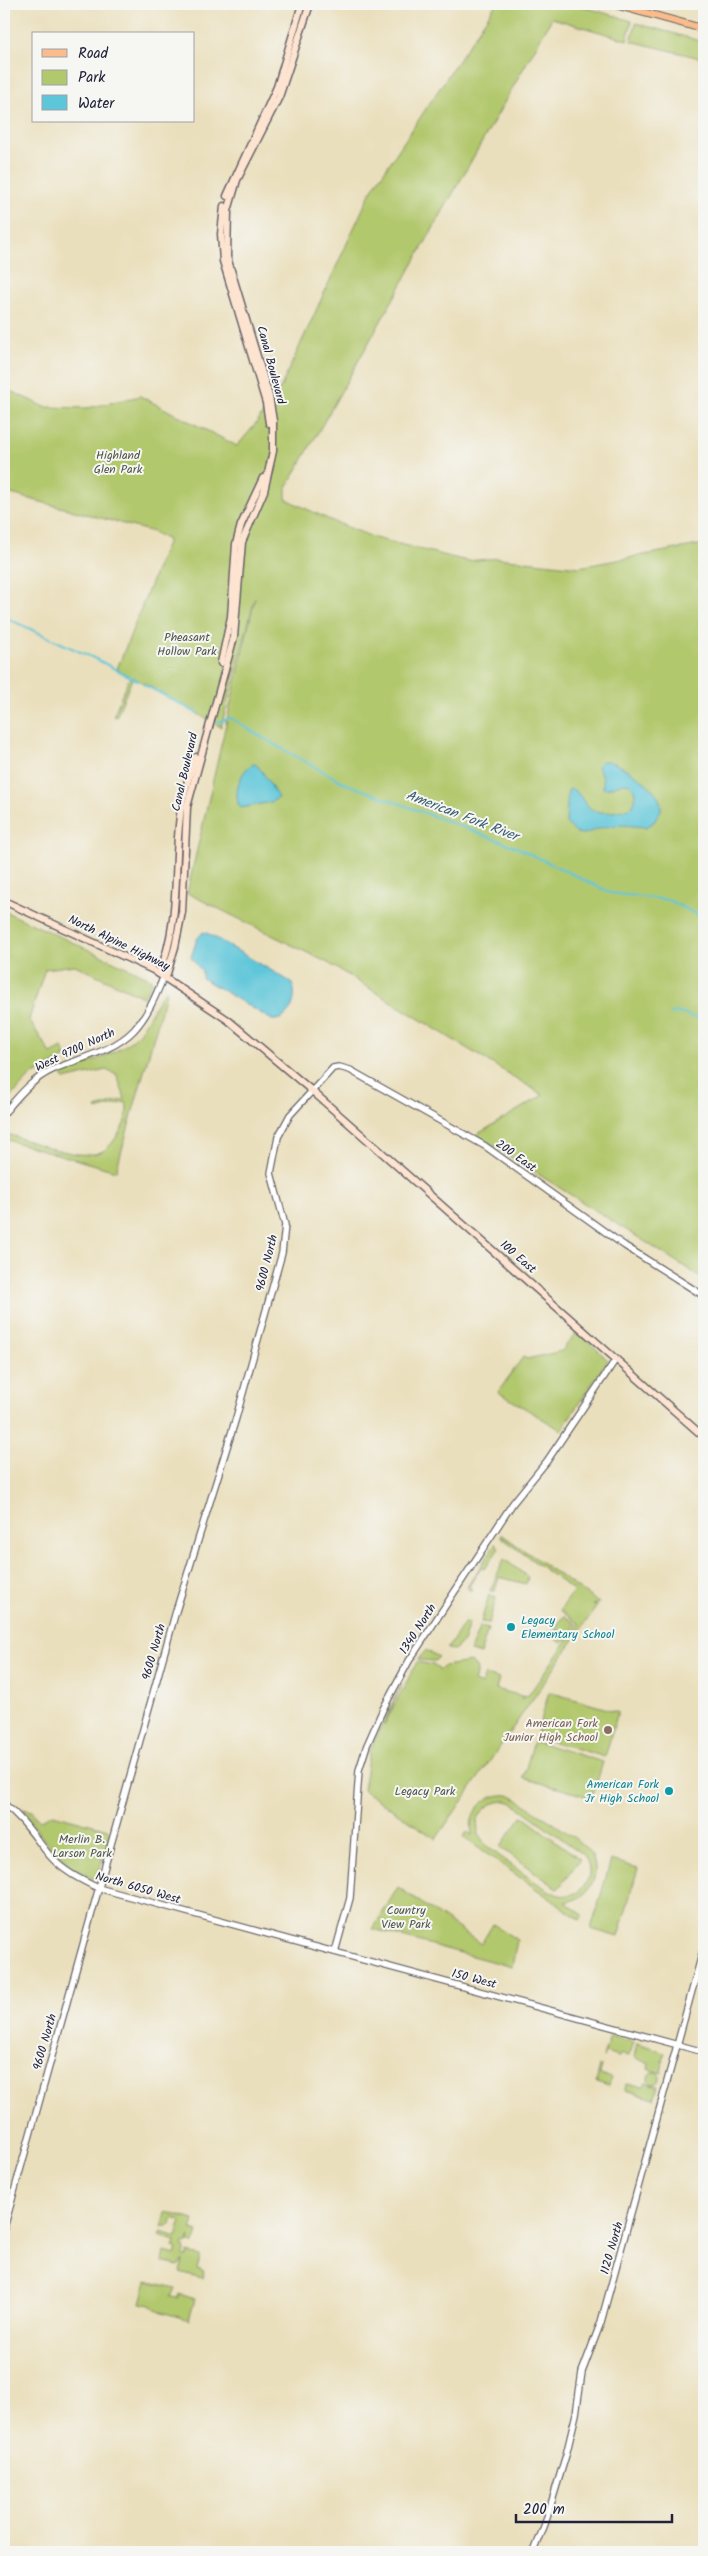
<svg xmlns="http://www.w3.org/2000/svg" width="708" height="2556" font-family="Kalam,sans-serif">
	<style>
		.green { fill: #b2c86d; stroke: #6a7554; fill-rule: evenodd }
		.water { fill: #5dc6d9; stroke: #40748a }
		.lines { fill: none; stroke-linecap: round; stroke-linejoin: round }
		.stream { stroke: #5dc6d9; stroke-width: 2 }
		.tertiary-casing { stroke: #686468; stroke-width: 8 }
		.secondary-casing { stroke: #686468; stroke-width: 9 }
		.primary-casing { stroke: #686468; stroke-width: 9 }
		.tertiary { stroke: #fff; stroke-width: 5.5 }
		.secondary { stroke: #fde4d1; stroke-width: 6 }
		.primary { stroke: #fabc8b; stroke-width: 7 }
		.culture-dot { fill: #0f9aa8; stroke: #f6f6f2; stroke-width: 2 }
		.education-dot { fill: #8d6e63; stroke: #f6f6f2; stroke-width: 2 }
		.labels { text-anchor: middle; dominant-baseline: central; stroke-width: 4; stroke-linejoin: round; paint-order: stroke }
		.street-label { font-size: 12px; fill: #22223b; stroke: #f6f6f2 }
		.park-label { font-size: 12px; fill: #4d544a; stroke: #f6f6f2 }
		.culture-label { font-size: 12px; fill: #0d838f; stroke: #f6f6f2; text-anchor: start }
		.education-label { font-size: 12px; fill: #785e54; stroke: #f6f6f2; text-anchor: end }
		.water-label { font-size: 14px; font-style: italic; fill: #375b72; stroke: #f6f6f2 }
	</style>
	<rect width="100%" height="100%" fill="#f6f6f2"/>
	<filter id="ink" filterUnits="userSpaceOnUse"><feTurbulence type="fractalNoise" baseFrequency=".02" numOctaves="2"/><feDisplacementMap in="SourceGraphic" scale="10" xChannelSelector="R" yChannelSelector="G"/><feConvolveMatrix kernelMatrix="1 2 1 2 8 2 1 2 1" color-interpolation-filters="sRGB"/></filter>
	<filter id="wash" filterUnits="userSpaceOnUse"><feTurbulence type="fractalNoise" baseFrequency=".0096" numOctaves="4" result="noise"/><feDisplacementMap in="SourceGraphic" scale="20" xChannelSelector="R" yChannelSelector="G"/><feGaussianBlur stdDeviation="1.12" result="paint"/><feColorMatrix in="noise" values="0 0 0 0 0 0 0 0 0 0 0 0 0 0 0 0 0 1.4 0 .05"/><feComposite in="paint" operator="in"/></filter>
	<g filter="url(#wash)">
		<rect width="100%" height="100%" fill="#eadfbc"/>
		<!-- green -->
		<g class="green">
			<polygon points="496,4 574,4 632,21 627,40 552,18 286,489 286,499 330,520 375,538 467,561 498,558 579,567 704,544 704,1279 476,1135 543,1095 328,963 187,893 255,598 221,727 133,677 116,717 113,716 130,676 117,669 168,540 153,532 4,492 4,388 45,407 88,408 140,396 237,446 254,426 279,391 371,191"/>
			<polygon points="636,23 704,42 704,59 631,41"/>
			<polygon points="4,911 148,977 152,982 143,997 75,965 45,969 29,1020 51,1054 62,1048 66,1057 31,1076 4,1104 4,980 6,955 4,952"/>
			<path d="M167 990 116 1171 4 1139V1133C28 1140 74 1160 98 1153 109 1150 114 1140 120 1132 125 1123 129 1112 126 1102L97 1110 96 1108 125 1099 117 1075 106 1070 65 1080 61 1073C85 1064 113 1056 132 1040 146 1029 158 994 167 990Z"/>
			<polygon points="577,1331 608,1360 561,1430 498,1392 523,1357 527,1359 562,1351"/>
			<polygon points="501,1534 599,1603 593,1605 597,1606 436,1839 363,1790 369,1752 402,1683 384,1725 417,1662 433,1665 440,1670 444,1666 471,1662 477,1669 474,1682 482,1685 485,1675 499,1679 496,1689 522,1696 522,1699 523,1696 527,1697 579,1624 560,1610 574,1591 501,1537"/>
			<polygon points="496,1543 499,1548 485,1569 481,1567 469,1586 472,1589 470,1591 467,1587"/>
			<polygon points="504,1559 528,1577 526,1584 499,1577 495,1591 490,1591"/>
			<polygon points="489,1595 496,1598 489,1623 481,1622"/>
			<polygon points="564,1616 576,1624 567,1637 555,1628"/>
			<polygon points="465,1622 469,1623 463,1642 454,1650 447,1649"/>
			<polygon points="480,1626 488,1629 480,1654 470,1651"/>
			<polygon points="555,1629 567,1637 562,1643 550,1635"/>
			<polygon points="426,1650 439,1657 435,1661 418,1660"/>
			<polygon points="549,1692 618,1712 605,1757 536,1737"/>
			<polygon points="534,1741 603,1762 592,1798 523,1778"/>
			<path d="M501 1795H509L522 1802C538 1814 580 1838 590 1853 596 1862 597 1874 592 1883 587 1895 577 1900 565 1902L583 1915 580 1920 463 1837 467 1832 472 1835C468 1814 480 1798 501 1795ZM507 1801 513 1803 584 1855C589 1864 592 1874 585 1884 580 1893 569 1897 559 1895 546 1892 493 1852 483 1842 469 1821 483 1801 507 1801Z"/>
			<path d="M23 1809 32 1811 35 1817 41 1820 53 1814 108 1829 110 1833 98 1876 93 1879C61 1863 42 1840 23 1809Z"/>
			<polygon points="522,1816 580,1859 558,1889 500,1847"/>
			<polygon points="611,1860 638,1868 618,1937 591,1929"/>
			<polygon points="398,1887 481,1944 493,1924 517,1940 512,1967 373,1929"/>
			<polygon points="610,2036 634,2042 629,2056 621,2054 619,2057 605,2053 603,2057"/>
			<polygon points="637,2043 665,2052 661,2073 648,2069 649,2064 634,2057"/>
			<polygon points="600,2066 602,2066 600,2075 611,2078 609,2086 596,2082"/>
			<circle cx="654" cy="2078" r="6"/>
			<polygon points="645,2082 658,2086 654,2099 625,2090 626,2084 644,2086"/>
			<polygon points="166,2212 194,2220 191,2230 198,2232 194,2244 189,2243 190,2237 187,2244 183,2243 185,2251 184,2256 187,2257 188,2253 201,2256 197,2269 204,2271 202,2278 180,2272 183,2260 178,2266 163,2262 165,2252 175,2255 177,2248 174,2247 175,2241 159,2236 161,2232 176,2237 181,2221 173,2218 171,2224 162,2228"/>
			<polygon points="147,2281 175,2288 171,2297 178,2298 179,2294 195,2299 189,2320 155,2310 151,2305 141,2303"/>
		</g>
		<!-- water -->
		<g class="water">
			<path d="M602 761C616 759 650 783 657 795 660 799 661 804 661 810L654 822 646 827 623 825 603 827 584 834 576 833 566 823 568 790 572 789C582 794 583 804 590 809 601 816 623 811 633 806 635 801 636 796 634 790 628 774 613 791 603 788V779L598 766Z"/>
			<path d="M255 764C261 767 274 791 278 798L271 802 241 808C231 798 241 766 255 764Z"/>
			<path d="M203 932 207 933 291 982C300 996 290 1022 272 1020L202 978V972L191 957 197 939Z"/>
		</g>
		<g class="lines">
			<!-- stream -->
			<g class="stream">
				<polyline points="4,617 98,660 138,681"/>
				<polyline points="143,684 197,713"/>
				<polyline points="218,722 231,718 268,741 344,783 516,847 611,893 668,900 704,918"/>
				<polyline points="671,1014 675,1012 704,1020"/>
			</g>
		</g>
	</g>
	<g filter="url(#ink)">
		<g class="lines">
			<defs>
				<g id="tertiary">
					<path d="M4 1113C18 1097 32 1079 52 1070 79 1058 113 1052 134 1030 148 1015 156 995 164 976"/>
					<path d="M4 1804C23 1818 35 1838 50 1856 63 1871 81 1880 98 1888L704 2052"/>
					<polyline points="335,1952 350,1898 359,1770 367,1745 383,1709 409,1661 513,1503 547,1461 616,1359"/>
					<polyline points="4,2228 176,1611 236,1418 282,1253 285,1225 271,1173 278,1137 290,1115 333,1068 339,1067 350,1070 485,1146 625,1246 704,1296"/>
					<polyline points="534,2552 545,2524 566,2455 576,2414 582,2372 601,2322 704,1947"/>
				</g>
				<g id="secondary">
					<polyline points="227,196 277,87 302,4"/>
					<polyline points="224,206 221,234 223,261 266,403 269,423"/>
					<polyline points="221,663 231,617 236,544 241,525 263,478"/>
					<polyline points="4,901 153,970 228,1020 311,1090 704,1437"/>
					<path d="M159 974C181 920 173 871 180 816 182 796 189 776 196 757"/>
					<polyline points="166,977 175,947 182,912 187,807 234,637 242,542 264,491 273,451 273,421 269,396 227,257 228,211 237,180 279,97 310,4"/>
				</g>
				<polyline id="primary" points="613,4 704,29"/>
			</defs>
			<!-- tertiary casing -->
			<use href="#tertiary" class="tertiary-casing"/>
			<!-- secondary casing -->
			<use href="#secondary" class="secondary-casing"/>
			<!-- primary casing -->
			<use href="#primary" class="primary-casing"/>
			<!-- tertiary -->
			<use href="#tertiary" class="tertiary"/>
			<!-- secondary -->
			<use href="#secondary" class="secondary"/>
			<!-- primary -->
			<use href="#primary" class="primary"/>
		</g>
	</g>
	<!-- markers -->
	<g class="culture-dot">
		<circle cx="511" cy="1627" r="5"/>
		<circle cx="669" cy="1791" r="5"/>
	</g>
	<circle class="education-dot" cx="608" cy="1730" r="5"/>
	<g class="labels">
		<!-- street labels -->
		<g class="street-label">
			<text transform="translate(271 365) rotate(75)">Canal Boulevard</text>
			<text transform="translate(185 772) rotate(-77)">Canal Boulevard</text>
			<text transform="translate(119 943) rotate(26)">North Alpine Highway</text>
			<text transform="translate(75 1050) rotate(-25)">West 9700 North</text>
			<text transform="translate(516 1156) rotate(35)">200 East</text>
			<text transform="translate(518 1257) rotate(41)">100 East</text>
			<text transform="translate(267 1263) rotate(-76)">9600 North</text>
			<text transform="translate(418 1629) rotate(-57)">1340 North</text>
			<text transform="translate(154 1652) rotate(-74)">9600 North</text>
			<text transform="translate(138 1888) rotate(16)">North 6050 West</text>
			<text transform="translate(474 1979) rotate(15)">150 West</text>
			<text transform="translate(45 2042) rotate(-74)">9600 North</text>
			<text transform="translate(612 2248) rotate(-74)">1120 North</text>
		</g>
		<!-- park labels -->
		<g class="park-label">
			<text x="118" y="455">Highland<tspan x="118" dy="14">Glen Park</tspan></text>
			<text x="187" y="637">Pheasant<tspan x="187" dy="14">Hollow Park</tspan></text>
			<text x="425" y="1791">Legacy Park</text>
			<text x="82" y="1839">Merlin B.<tspan x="82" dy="14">Larson Park</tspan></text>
			<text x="406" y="1910">Country<tspan x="406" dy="14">View Park</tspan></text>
		</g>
		<!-- culture labels -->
		<g class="culture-label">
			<text x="521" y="1620">Legacy<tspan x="521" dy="14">Elementary School</tspan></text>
			<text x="659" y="1784" text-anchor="end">American Fork<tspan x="659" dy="14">Jr High School</tspan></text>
		</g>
		<!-- education labels -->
		<g class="education-label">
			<text x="598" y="1723">American Fork<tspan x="598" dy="14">Junior High School</tspan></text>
		</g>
		<!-- water labels -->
		<g class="water-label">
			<text transform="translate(462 816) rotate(21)">American Fork River</text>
		</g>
	</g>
	<!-- margin -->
	<rect width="708" height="2556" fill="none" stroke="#f6f6f2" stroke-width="20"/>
	<!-- legend -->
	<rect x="32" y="32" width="162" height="90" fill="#f6f6f2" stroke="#a1a1a9"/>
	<rect x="42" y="49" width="25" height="8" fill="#fabc8b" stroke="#a1a1a9"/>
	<text x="78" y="58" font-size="15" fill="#22223b">Road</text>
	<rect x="42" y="70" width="25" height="15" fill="#b2c86d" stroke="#a1a1a9"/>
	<text x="78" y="82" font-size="15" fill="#22223b">Park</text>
	<rect x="42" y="95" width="25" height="15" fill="#5dc6d9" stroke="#a1a1a9"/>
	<text x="78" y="108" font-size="15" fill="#22223b">Water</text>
	<!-- scale -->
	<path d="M516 2514v8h156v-8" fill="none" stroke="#22223b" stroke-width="2.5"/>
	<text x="523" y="2514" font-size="15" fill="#22223b" stroke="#f6f6f2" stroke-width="4" paint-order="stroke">200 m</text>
</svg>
